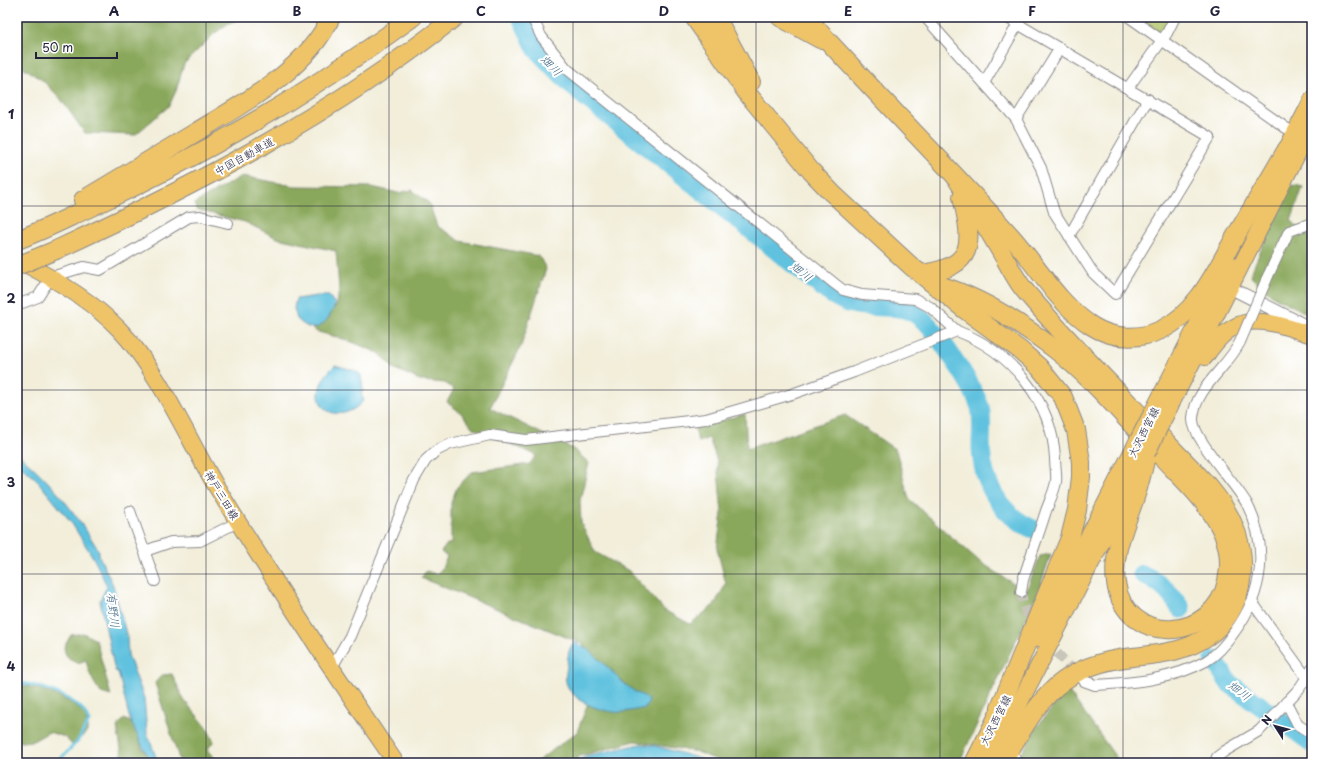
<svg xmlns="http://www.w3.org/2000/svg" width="1329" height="780" font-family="'Playpen Sans','Klee One',sans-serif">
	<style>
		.green { fill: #aec266; stroke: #687250 }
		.forest { fill: #8aa85b; stroke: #56654b }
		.water { fill: #61c2df; stroke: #42728d }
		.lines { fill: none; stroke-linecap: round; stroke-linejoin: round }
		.stream { stroke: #61c2df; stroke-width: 3 }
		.river { stroke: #61c2df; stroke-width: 19 }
		.minor-tunnel { stroke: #c8c5ba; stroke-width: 10; stroke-dasharray: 10 5; stroke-linecap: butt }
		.minor-casing { stroke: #8a888a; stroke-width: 12 }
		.tertiary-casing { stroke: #8a888a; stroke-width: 14 }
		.primary-casing { stroke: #8a888a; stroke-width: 18 }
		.motorway-casing { stroke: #8a888a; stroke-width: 20 }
		.minor { stroke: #fff; stroke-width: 10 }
		.tertiary { stroke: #fff; stroke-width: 12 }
		.primary { stroke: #efc469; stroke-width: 16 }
		.motorway { stroke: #efc469; stroke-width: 18 }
		.minor-bridge-casing { stroke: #8a888a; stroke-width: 12; stroke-linecap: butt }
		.primary-bridge-casing { stroke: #8a888a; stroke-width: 18; stroke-linecap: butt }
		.motorway-bridge-casing { stroke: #8a888a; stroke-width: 20; stroke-linecap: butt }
		.minor-bridge { stroke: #fff; stroke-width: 10 }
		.primary-bridge { stroke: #efc469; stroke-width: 16 }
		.motorway-bridge { stroke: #efc469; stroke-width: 18 }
		.grid { fill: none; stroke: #22223b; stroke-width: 1; stroke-opacity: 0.55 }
		.labels { text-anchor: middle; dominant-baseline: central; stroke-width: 4; stroke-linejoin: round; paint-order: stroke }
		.street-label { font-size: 11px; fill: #22223b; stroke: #fff }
		.water-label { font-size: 12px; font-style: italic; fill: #3b627d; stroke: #fff }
		.neatline { fill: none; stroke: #22223b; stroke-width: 1.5 }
		.grid-label { font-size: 13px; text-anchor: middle; font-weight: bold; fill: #22223b }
	</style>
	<rect width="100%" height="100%" fill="#fff"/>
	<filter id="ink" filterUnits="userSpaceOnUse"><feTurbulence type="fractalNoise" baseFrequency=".025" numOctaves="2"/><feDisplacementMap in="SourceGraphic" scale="8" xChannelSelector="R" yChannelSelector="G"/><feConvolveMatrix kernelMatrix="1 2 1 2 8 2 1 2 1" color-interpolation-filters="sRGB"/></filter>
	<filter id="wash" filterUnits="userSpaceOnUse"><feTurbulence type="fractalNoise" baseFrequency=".012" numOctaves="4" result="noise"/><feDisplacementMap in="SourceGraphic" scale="16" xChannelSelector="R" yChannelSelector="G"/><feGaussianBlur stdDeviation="0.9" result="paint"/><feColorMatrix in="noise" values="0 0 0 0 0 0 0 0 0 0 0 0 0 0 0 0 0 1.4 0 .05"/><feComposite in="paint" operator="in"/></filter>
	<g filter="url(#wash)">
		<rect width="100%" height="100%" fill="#f2eeda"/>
		<!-- green -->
		<polygon class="green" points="1138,17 1170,17 1164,30 1159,32"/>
		<!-- forest -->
		<g class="forest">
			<polygon points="17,17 247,17 229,23 215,33 184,64 176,91 169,106 135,135 85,133 60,98 42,80 17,63"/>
			<polygon points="242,176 294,186 372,187 398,193 412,190 429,203 437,226 460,241 539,256 546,269 521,346 490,408 573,449 589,463 580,500 581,523 595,552 629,571 664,610 690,624 714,605 726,584 717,549 722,513 717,461 709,438 698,442 695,428 745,414 747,449 845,415 896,450 909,499 979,561 1026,592 1040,556 1051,554 1037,595 959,763 724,763 697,752 635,741 580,756 573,763 527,763 538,761 577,732 599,674 583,644 421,578 426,571 436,574 441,570 447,557 441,552 447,544 451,544 451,503 457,487 472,472 530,464 536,455 473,428 461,413 447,402 454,389 445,383 422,381 393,368 379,353 347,340 315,331 311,326 337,305 339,289 336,251 277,238 245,222 197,210 195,203"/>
			<polygon points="1294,185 1303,187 1291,221 1301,231 1312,228 1312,316 1273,296 1250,276 1286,189"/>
			<path d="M83 633 96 640 111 696 101 693C93 682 89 674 86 660L78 663C69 659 65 657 64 647L71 635Z"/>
			<polygon points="172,674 184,700 205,725 214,741 207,750 220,763 180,762 155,683 162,675"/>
			<path d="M17 685C42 687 70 698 87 716V732L72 745 65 737 49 732 33 741 21 742 17 738Z"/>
			<polygon points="1067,689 1120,763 1016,763 1036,728"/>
			<polygon points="124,719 134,724 142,748 154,763 127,763 122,754 117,727"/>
		</g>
		<!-- water -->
		<g class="water">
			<path d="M317 296H329L335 304C332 314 322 332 308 327 304 325 300 322 297 319L294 308 296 299Z"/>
			<path d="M335 365 356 371 361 375 363 390 361 395 364 400C337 432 296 402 335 365Z"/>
			<path d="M17 453C53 483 75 512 99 551V556L113 585 127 637 128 655 144 698 147 733 156 757 161 763H153L143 747 130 720 118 672 115 671 100 601 107 586 94 559 71 522 35 478 17 463Z"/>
			<path d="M574 642C598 651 613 677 634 691 640 695 645 695 649 701L646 708C639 709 632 711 625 712 606 714 577 704 568 687 564 680 566 673 567 666 568 657 568 649 574 642Z"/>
			<polygon points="641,744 656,746 715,763 576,763 586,756"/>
		</g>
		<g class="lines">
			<!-- stream -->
			<path class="stream" d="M17 683C38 684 65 694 81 708 84 711 87 717 89 721L77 742 62 757 59 763"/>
			<!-- river -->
			<g class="river">
				<path d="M521 17 537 50 559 73 584 96 828 292C836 297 843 302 852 304 872 310 899 302 917 315 934 327 947 350 959 367 967 379 975 393 980 407 983 420 981 434 981 447 982 482 1000 515 1033 529"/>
				<path d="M1142 574C1159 582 1170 592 1181 609"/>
				<polyline points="1214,660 1229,683 1312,743"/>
			</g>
		</g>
	</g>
	<g filter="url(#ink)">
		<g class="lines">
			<!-- minor-tunnel -->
			<g class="minor-tunnel">
				<path d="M1021 592C1023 606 1026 617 1035 628"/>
				<polyline points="1047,642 1078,676"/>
			</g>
			<defs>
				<g id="minor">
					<polyline points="532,17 541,36 567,69 835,284 843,290 862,295 915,299 930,307 957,331"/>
					<polyline points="925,17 1016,119 1041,168 1054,212 1093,273 1115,294 1210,137 1006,17"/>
					<polyline points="1129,17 1286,128 1295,132"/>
					<polyline points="984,83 1018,24"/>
					<polyline points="1128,88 1167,33 1175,17"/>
					<polyline points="1016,119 1060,48"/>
					<polyline points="1069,236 1148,99"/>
					<polyline points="1268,276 1289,231 1312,223"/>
					<polyline points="17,305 38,297 51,277 84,267 100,270 189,217 200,216 228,223"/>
					<polyline points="130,511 155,581"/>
					<polyline points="145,551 171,542 200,541 238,522"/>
					<polyline points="1252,602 1307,678"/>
					<path d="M331 669 350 636 414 480 426 460 436 451 450 444 490 435 526 440 706 419 792 394 854 372 957 331C1010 351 1052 400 1055 458 1055 466 1057 475 1056 482 1054 493 1048 504 1045 514 1038 536 1030 558 1023 580L1021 592"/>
					<path d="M1084 681 1095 685C1132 683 1172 680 1206 661 1218 654 1227 643 1235 631 1263 593 1269 547 1247 504 1236 484 1191 437 1193 418 1195 388 1228 367 1240 342"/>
					<polyline points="1286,702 1298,725 1312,734"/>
					<polyline points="1016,759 1016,763"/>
					<polyline points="1215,763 1217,757 1225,751 1259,731 1299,689 1312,669"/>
				</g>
				<polyline id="tertiary" points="1223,284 1312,329"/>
				<g id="primary">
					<polyline points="1281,160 1312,100"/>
					<path d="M17 260C54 278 91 300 120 330 158 370 187 437 216 486 273 580 333 672 396 763"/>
					<path d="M1205 357C1237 308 1263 319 1312 335"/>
					<polyline points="1152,413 1229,263"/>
					<polyline points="1162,422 1312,125"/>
					<polyline points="1036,639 1137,442"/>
					<polyline points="973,763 1006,697"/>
					<polyline points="989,763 1139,469"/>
				</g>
				<g id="motorway">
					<polyline points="694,17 747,93 811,171 832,193 911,266 964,309 1020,350 1039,367 1063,397 1076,430 1081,462 1081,477 1077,510 1070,538 1000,708"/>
					<polyline points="716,17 751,82"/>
					<polyline points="780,17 820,39"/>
					<path d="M806 17C872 90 942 160 1008 233 1036 263 1056 303 1092 326 1112 339 1139 340 1161 330 1199 312 1218 266 1238 232 1254 205 1271 177 1287 149"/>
					<path d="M957 179C973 205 989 231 1004 257 1011 269 1017 282 1026 292 1071 345 1120 394 1168 444 1190 468 1220 493 1233 524 1250 562 1244 610 1208 636 1186 652 1159 654 1133 657 1056 665 1039 702 1002 763"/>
					<path d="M83 200C120 178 157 156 193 134 242 104 306 71 331 17"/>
					<path d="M17 240C42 231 65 219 89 208 203 156 312 91 413 17"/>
					<path d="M56 250C196 185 334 114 455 17"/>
					<path d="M921 274C976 267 973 243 962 197"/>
					<path d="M942 286C981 298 1019 322 1052 347 1092 377 1124 417 1158 453 1180 477 1208 501 1222 531 1229 547 1231 564 1227 581 1215 642 1126 648 1116 583 1111 550 1129 519 1138 488 1141 477 1144 465 1147 453"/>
				</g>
			</defs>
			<!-- minor casing -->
			<use href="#minor" class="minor-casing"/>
			<!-- tertiary casing -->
			<use href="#tertiary" class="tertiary-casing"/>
			<!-- primary casing -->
			<use href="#primary" class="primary-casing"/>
			<!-- motorway casing -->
			<use href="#motorway" class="motorway-casing"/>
			<!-- minor -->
			<use href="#minor" class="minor"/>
			<!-- tertiary -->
			<use href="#tertiary" class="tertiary"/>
			<!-- primary -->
			<use href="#primary" class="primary"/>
			<!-- motorway -->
			<use href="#motorway" class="motorway"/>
			<defs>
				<polyline id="minor-bridge" points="1240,342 1268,276"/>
				<g id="primary-bridge">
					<polyline points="1137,442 1152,413"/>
					<polyline points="1147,453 1162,422"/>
				</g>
				<polyline id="motorway-bridge" points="17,266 56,250"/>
			</defs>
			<!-- minor-bridge casing -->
			<use href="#minor-bridge" class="minor-bridge-casing"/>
			<!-- primary-bridge casing -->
			<use href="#primary-bridge" class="primary-bridge-casing"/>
			<!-- motorway-bridge casing -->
			<use href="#motorway-bridge" class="motorway-bridge-casing"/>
			<!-- minor-bridge -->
			<use href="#minor-bridge" class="minor-bridge"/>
			<!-- primary-bridge -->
			<use href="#primary-bridge" class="primary-bridge"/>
			<!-- motorway-bridge -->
			<use href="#motorway-bridge" class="motorway-bridge"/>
		</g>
	</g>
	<!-- grid -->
	<path class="grid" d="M206 17V763M389 17V763M573 17V763M756 17V763M940 17V763M1123 17V763M17 206H1312M17 390H1312M17 574H1312"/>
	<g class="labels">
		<!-- street labels -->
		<g class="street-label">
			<text transform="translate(244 156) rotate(-29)">中国自動車道</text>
			<text transform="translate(1143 432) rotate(-63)">大沢西宮線</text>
			<text transform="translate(222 495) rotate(59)">神戸三田線</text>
			<text transform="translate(995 720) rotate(-63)">大沢西宮線</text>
		</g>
		<!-- water labels -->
		<g class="water-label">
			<text transform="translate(552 65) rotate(46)">畑川</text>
			<text transform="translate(802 271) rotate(39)">畑川</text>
			<text transform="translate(114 610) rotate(83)">有野川</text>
			<text transform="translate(1240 690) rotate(38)">畑川</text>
		</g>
	</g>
	<!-- margin -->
	<rect width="1329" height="780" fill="none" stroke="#fff" stroke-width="44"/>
	<!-- north arrow -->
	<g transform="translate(1275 726) rotate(306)" stroke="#ffffff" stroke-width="3" paint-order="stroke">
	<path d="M0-3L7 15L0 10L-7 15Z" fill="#22223b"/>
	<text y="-6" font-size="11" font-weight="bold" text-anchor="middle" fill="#22223b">N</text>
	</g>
	<!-- scale -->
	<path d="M36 52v6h81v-6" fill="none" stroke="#22223b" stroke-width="2"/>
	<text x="42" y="52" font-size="12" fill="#22223b" stroke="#ffffff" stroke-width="3" paint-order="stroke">50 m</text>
	<rect x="22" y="22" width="1285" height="736" class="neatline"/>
	<g class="grid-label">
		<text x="114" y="16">A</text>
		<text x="297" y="16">B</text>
		<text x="481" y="16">C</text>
		<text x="664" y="16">D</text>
		<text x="848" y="16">E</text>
		<text x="1032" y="16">F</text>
		<text x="1215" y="16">G</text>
		<text x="11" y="119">1</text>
		<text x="11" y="303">2</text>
		<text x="11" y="487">3</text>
		<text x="11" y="671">4</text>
	</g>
</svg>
